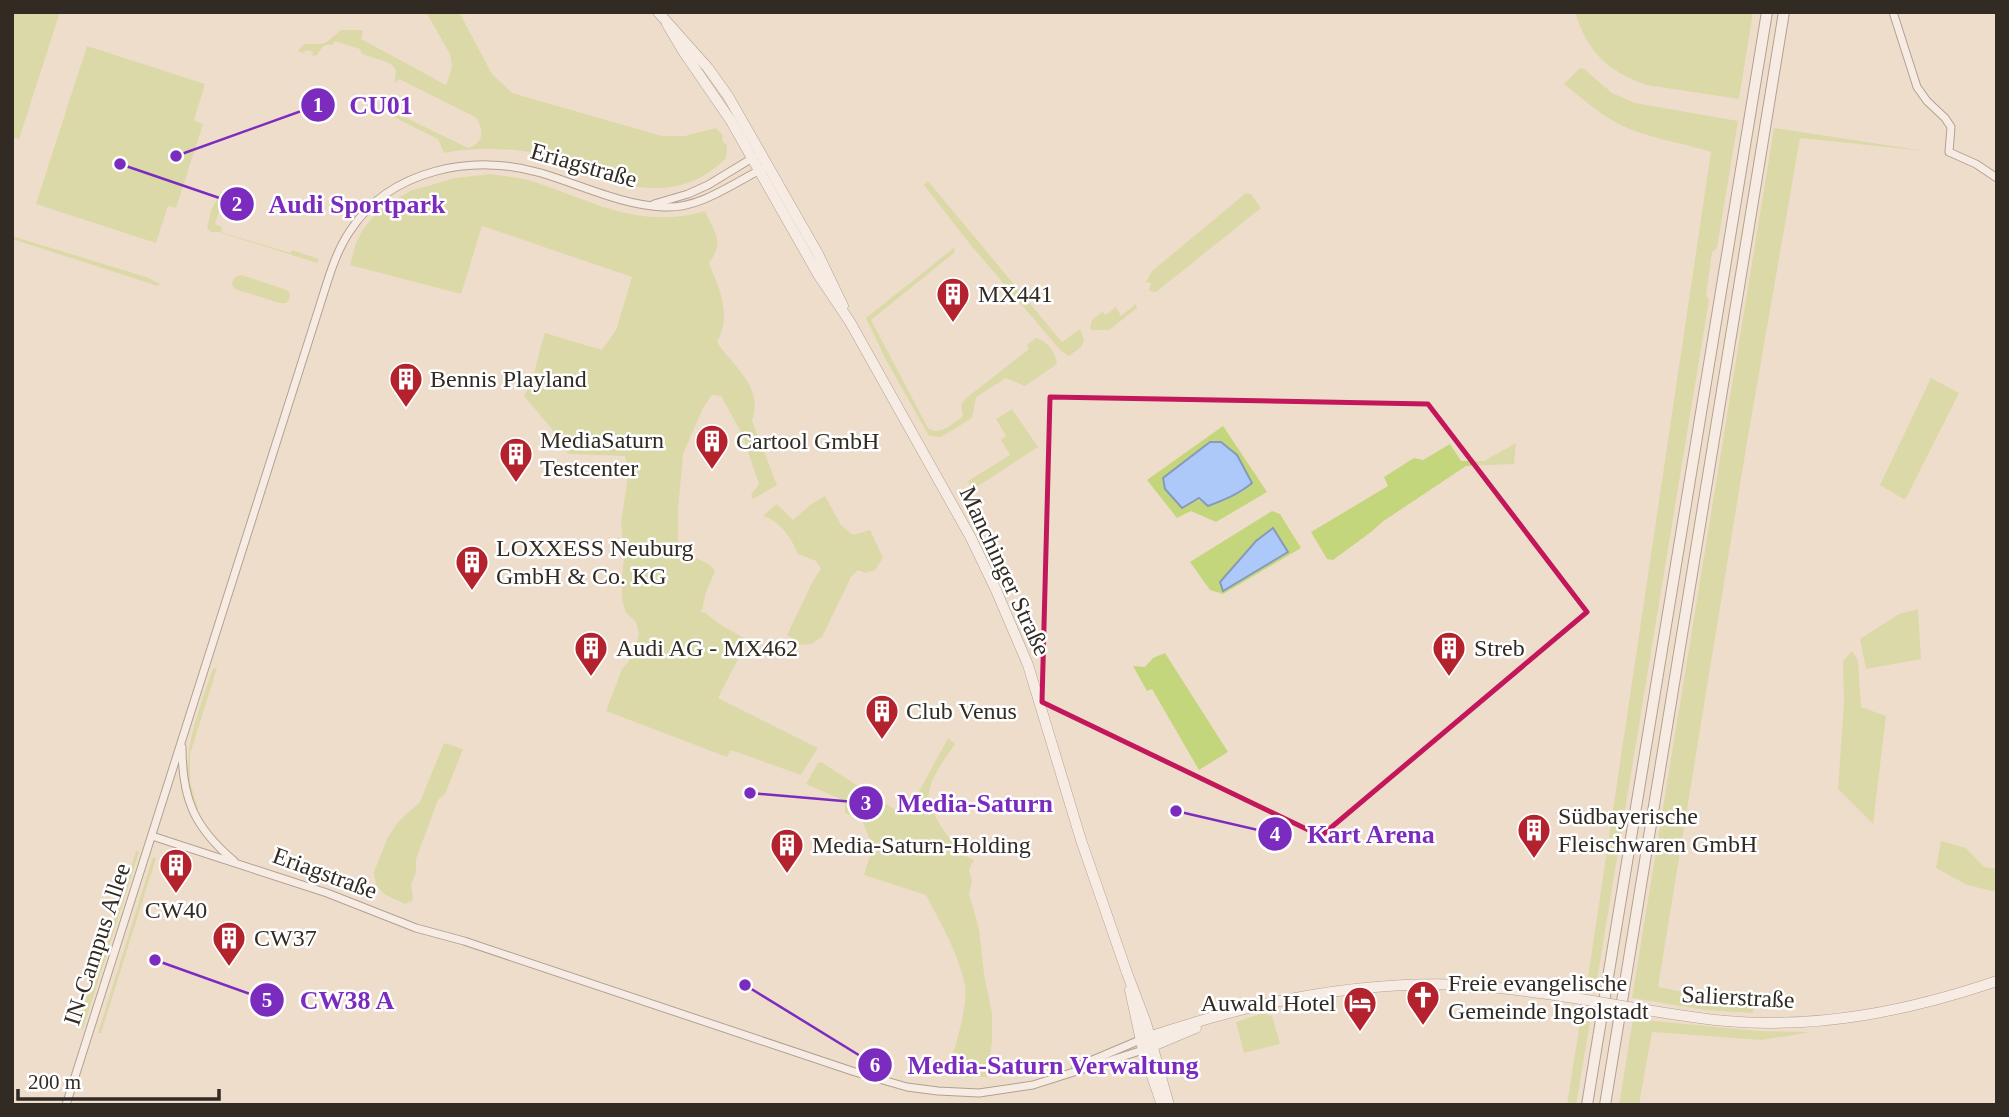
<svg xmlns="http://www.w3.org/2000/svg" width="2009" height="1117" font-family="'Times New Roman',serif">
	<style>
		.green { fill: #c4d67b; fill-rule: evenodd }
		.water { fill: #adc9f9; stroke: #889ab9; stroke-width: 2 }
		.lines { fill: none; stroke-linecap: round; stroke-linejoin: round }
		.minor-casing { stroke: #68594a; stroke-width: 9 }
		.major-casing { stroke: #68594a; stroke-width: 11 }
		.highway-casing { stroke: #68594a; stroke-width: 12 }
		.minor { stroke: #fff; stroke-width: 7 }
		.major { stroke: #fff; stroke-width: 10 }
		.highway { stroke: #fff; stroke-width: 10 }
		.major-bridge-casing { stroke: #68594a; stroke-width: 11; stroke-linecap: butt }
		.major-bridge { stroke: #fff; stroke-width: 10 }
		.marked { fill: none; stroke: #c2185b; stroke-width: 5; stroke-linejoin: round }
		.labels { text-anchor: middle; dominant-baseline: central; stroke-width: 5; stroke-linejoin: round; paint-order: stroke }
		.street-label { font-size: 24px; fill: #312b24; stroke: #fff }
		.poi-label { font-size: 24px; fill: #312b24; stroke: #fff; text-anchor: start }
		.leader { fill: none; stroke: #7b2cbf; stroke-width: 2.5 }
		.callout-dot { fill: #7b2cbf; stroke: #fff; stroke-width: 2.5 }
		.mark-label { font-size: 21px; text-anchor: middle; font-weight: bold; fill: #fff }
		.callout-label { font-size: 26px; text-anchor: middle; font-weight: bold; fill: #7b2cbf; stroke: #fff; stroke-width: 5; stroke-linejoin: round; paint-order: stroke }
	</style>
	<rect width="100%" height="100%" fill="#efddcc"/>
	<!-- green -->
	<g class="green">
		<polygon points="12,12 60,12 19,139 12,137"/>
		<path d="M426 12H459L492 74 512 93 662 136H685L716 128 722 134 723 142 727 145 726 158C688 197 643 192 595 177 586 174 574 172 565 167 560 165 556 160 551 158 526 147 471 147 444 153L438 139 394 117 396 113 468 148C484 143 485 129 475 117L399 79 396 83 395 80 396 71 393 66 387 62 362 54 360 49 335 41 333 45C324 43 321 48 317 55L312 56 313 52 306 50 304 53 298 51 299 49 305 44H321L327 42 341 30H361L363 31 361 39 446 85 452 67 450 54Z"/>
		<path d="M1575 12H1753L1739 99 1647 85C1608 72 1587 52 1575 12Z"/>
		<polygon points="87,46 205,84 194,120 203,124 176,208 168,206 156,243 36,204"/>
		<path d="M1580 68 1584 69 1612 93 1635 103 1738 121 1717 248 1712 252 1706 295 1709 300 1595 992 1586 991 1711 152C1681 142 1645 138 1617 123 1598 113 1581 97 1564 84Z"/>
		<polygon points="1774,128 1925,151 1800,138 1746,448 1658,987 1754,1006 1753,1013 1705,1010 1632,998"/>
		<path d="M490 174C502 176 516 177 528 180 590 199 637 231 705 211 715 234 725 241 709 263 720 290 732 315 717 342 735 369 764 387 752 421L777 485 753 499 751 495 759 484 742 434 721 396 712 395 703 408 683 454 678 511V547C689 557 708 560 715 571L706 592 701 613 704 612 719 624 748 640 718 698 818 748 801 775 731 750 727 757 606 711 622 669 632 657 639 634 636 622 626 613 622 600V577L624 559 621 521 627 484 628 467 625 456 568 454 552 429 524 396C536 378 537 354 545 333L602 350 616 330 632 277 482 226 461 294 350 265 356 243 362 231 372 218 388 204 410 191 455 178Z"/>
		<polygon points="928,181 1062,342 1080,329 1084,340 1081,347 1069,356 1061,351 969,243 924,185"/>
		<polygon points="221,192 229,194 227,198 223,198 215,224 222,227 221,232 291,253 292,250 319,259 317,263 219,232 211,232 207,228 211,210"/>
		<polygon points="1246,193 1251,194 1261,208 1156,292 1149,291 1151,283 1146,282 1152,271"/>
		<polygon points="12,236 146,277 160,284 158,286 12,239"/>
		<path d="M955 247 954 253 871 320 928 428C940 436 951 425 961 418L963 416 961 405 965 399 1029 349 1027 345 1036 338C1048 341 1055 352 1057 364L1025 386 1006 378 976 397 972 418 941 437 929 436 885 358 866 318Z"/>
		<path d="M242 275 287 290 290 293 289 300 286 303H280L235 289 232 285C232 279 236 275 242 275Z"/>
		<polygon points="1136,304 1137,308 1109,330 1092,330 1090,328 1092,320 1102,312 1106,315 1116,307 1121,316"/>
		<polygon points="1931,378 1959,393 1905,500 1880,485"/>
		<polygon points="1012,409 1038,447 972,490 968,481 1010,455 1001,440 1006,436 996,419"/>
		<path d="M1223 426 1267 492 1216 522 1191 511 1177 518 1147 480ZM1209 442 1252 483 1242 492 1208 506 1163 478Z"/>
		<polygon points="1516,443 1514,464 1466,466 1382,522 1371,532 1333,560 1327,559 1311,532 1388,486 1384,477 1414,458 1423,460 1450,444 1461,461 1484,461"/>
		<path d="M825 496 841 525 853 535 870 530 883 558 875 570 865 573 858 570 851 577 822 637 811 644 799 645 787 635 813 581 821 569 816 561 798 554C792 538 779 520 763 516L777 504 793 520 810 505Z"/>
		<polygon points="1272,511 1280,514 1301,548 1223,594 1210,590 1190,562"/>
		<polygon points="1918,609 1921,659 1866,669 1860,639 1899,614"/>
		<polygon points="1852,651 1858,661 1861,707 1886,716 1873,824 1838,789 1844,703 1843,661"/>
		<polygon points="1165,653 1228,752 1199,770 1152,689 1147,691 1133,666 1145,667 1153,658"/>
		<path d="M214 668H217L190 754V782L198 809 195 810C176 763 197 717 212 671Z"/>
		<path d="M948 738 955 744C945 759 931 776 929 793 926 808 953 846 964 855 965 856 972 859 974 860L969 870 972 881 969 894 979 929 984 974 992 1013V1041L987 1077H946C953 1054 968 1009 965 986 959 954 941 924 926 895L864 875 873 847 862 820 845 813V801L806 784 818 763 821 762 897 811 908 812Z"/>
		<polygon points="444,743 463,749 445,794 438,800 416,859 416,872 411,885 413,897 412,901 405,904 384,894 376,885 374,872 388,837 399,821 420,802"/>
		<polygon points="1941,841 1966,848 1984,867 1997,869 1997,892 1967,885 1936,868"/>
		<polygon points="136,851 139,852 83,1029 75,1026 92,972 103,957"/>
		<polygon points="153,857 156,858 101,1033 98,1033"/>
		<polygon points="1582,1009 1592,1010 1576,1105 1567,1105"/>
		<polygon points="1263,1013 1272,1016 1280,1044 1244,1053 1236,1022"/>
		<polygon points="1633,1019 1759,1031 1811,1032 1762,1040 1652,1032 1639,1105 1619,1105"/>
	</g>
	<!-- water -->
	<g class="water">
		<path d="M1210 442H1221L1237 455 1252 483C1239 494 1224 500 1208 506L1199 498 1182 508 1165 489 1163 478Z"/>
		<polygon points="1273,528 1288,552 1223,591 1220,582 1256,541"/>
	</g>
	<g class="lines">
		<defs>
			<g id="minor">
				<polyline points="1893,12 1917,87 1927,101 1945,118 1951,127 1949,152 1976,164 1997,178"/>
				<polyline points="654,204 688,194 708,185 754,157"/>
				<path d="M182 747C182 799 194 827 234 861"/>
				<polyline points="152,836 327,893 416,928 464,941 855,1072 907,1087 938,1091 979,1093 1033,1085 1143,1050"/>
				<polyline points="1076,1067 1140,1040"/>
				<path d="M66 1105 320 305C328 280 335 253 350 231 390 169 474 153 541 173 581 185 621 205 664 207 699 209 732 184 762 169"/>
			</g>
			<g id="major">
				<polyline points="658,12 708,68 728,96 818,254 843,306"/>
				<polyline points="667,24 683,51 731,121 819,276 850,322 971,538 996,590 1028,665 1081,840 1127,973 1146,1023 1169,1105"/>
				<polyline points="1130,990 1143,1050 1162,1105"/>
				<path d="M1646 1010C1673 1014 1700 1019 1726 1021 1819 1029 1909 1011 1997 981"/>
				<path d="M1140 1040C1244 1004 1354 980 1464 985 1503 987 1542 993 1581 999"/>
				<polyline points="1148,1048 1196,1028"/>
			</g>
			<g id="highway">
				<polyline points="1587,1105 1767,12"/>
				<polyline points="1605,1105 1784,12"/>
			</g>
		</defs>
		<!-- minor casing -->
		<use href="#minor" class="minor-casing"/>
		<!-- major casing -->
		<use href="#major" class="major-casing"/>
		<!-- highway casing -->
		<use href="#highway" class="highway-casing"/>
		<!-- minor -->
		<use href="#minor" class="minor"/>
		<!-- major -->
		<use href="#major" class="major"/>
		<!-- highway -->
		<use href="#highway" class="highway"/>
		<defs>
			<polyline id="major-bridge" points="1581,999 1646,1010"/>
		</defs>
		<!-- major-bridge casing -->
		<use href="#major-bridge" class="major-bridge-casing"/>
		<!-- major-bridge -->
		<use href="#major-bridge" class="major-bridge"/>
	</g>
	<!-- marked area -->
	<path d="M0 0H2009V1117H0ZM1050 397 1428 404 1587 612 1321 836 1042 702Z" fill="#efddcc" fill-opacity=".55" fill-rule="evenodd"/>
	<path class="marked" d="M1050 397 1428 404 1587 612 1321 836 1042 702Z"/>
	<!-- icons -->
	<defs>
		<symbol id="building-pin" viewBox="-11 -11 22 30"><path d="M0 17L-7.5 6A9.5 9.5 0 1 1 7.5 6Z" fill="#b3222d" stroke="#fff"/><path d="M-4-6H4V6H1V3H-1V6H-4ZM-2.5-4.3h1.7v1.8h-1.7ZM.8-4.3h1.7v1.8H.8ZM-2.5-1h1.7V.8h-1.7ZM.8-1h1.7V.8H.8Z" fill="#fff"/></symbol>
		<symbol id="church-pin" viewBox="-11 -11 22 30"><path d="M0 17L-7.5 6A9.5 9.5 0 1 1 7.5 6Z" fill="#b3222d" stroke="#fff"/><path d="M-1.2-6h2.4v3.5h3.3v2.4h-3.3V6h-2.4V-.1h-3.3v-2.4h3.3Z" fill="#fff"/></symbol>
		<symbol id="hotel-pin" viewBox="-11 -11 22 30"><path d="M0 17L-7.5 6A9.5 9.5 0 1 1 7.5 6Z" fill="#b3222d" stroke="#fff"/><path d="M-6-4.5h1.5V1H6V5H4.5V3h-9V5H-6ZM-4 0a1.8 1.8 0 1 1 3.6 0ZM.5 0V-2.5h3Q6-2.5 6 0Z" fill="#fff"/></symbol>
	</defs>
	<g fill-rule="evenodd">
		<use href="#building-pin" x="934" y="275" width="38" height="52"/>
		<use href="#building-pin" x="387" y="360" width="38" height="52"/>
		<use href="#building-pin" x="693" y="422" width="38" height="52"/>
		<use href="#building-pin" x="497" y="435" width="38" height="52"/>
		<use href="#building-pin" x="453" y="543" width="38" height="52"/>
		<use href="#building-pin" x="572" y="629" width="38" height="52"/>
		<use href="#building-pin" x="1430" y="629" width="38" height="52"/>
		<use href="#building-pin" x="863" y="692" width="38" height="52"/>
		<use href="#building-pin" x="1515" y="811" width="38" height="52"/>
		<use href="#building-pin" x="768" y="826" width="38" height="52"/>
		<use href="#building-pin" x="157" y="846" width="38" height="52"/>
		<use href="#building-pin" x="210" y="919" width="38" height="52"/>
		<use href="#church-pin" x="1404" y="978" width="38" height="52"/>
		<use href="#hotel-pin" x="1341" y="984" width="38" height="52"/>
	</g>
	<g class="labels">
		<!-- street labels -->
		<g class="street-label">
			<text transform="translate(584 165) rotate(16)">Eriagstraße</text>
			<text transform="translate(1005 571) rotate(65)">Manchinger Straße</text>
			<text transform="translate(325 873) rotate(20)">Eriagstraße</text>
			<text transform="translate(97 944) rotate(-72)">IN-Campus Allee</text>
			<text transform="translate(1738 997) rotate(3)">Salierstraße</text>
		</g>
		<!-- poi labels -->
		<g class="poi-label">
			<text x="978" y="294">MX441</text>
			<text x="430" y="379">Bennis Playland</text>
			<text x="540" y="440">MediaSaturn<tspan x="540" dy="28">Testcenter</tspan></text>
			<text x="736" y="441">Cartool GmbH</text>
			<text x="496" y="548">LOXXESS Neuburg<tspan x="496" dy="28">GmbH &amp; Co. KG</tspan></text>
			<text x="616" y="648">Audi AG - MX462</text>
			<text x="1474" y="648">Streb</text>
			<text x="906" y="711">Club Venus</text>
			<text x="1558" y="816">Südbayerische<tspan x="1558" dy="28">Fleischwaren GmbH</tspan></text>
			<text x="812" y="845">Media-Saturn-Holding</text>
			<text x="176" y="910" text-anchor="middle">CW40</text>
			<text x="254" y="938">CW37</text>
			<text x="1448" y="983">Freie evangelische<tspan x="1448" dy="28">Gemeinde Ingolstadt</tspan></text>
			<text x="1336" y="1003" text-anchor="end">Auwald Hotel</text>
		</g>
	</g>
	<!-- callouts -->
	<path class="leader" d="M176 156L318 105M120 164L237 204M750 793L866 803M1176 811L1275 834M155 960L267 1000M745 985L875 1065"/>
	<g class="callout-dot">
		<circle cx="176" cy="156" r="7"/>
		<circle cx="120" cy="164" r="7"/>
		<circle cx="750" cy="793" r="7"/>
		<circle cx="1176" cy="811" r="7"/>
		<circle cx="155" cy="960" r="7"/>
		<circle cx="745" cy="985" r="7"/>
		<circle cx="318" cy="105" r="18"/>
		<circle cx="237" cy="204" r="18"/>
		<circle cx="866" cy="803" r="18"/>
		<circle cx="1275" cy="834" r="18"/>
		<circle cx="267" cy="1000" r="18"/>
		<circle cx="875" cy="1065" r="18"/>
	</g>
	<g class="mark-label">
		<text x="318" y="112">1</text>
		<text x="237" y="211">2</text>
		<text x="866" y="810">3</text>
		<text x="1275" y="841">4</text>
		<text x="267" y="1007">5</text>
		<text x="875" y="1072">6</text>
	</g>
	<g class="callout-label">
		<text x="381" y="114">CU01</text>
		<text x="357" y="213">Audi Sportpark</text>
		<text x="975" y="812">Media-Saturn</text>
		<text x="1371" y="843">Kart Arena</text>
		<text x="347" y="1009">CW38 A</text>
		<text x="1053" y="1074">Media-Saturn Verwaltung</text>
	</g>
	<!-- border -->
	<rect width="2009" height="1117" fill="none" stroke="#312b24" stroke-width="28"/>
	<!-- scale -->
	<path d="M18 1089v10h201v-10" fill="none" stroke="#312b24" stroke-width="3.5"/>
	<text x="28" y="1089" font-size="21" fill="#312b24" stroke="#ffffff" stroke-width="5" paint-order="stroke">200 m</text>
</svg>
